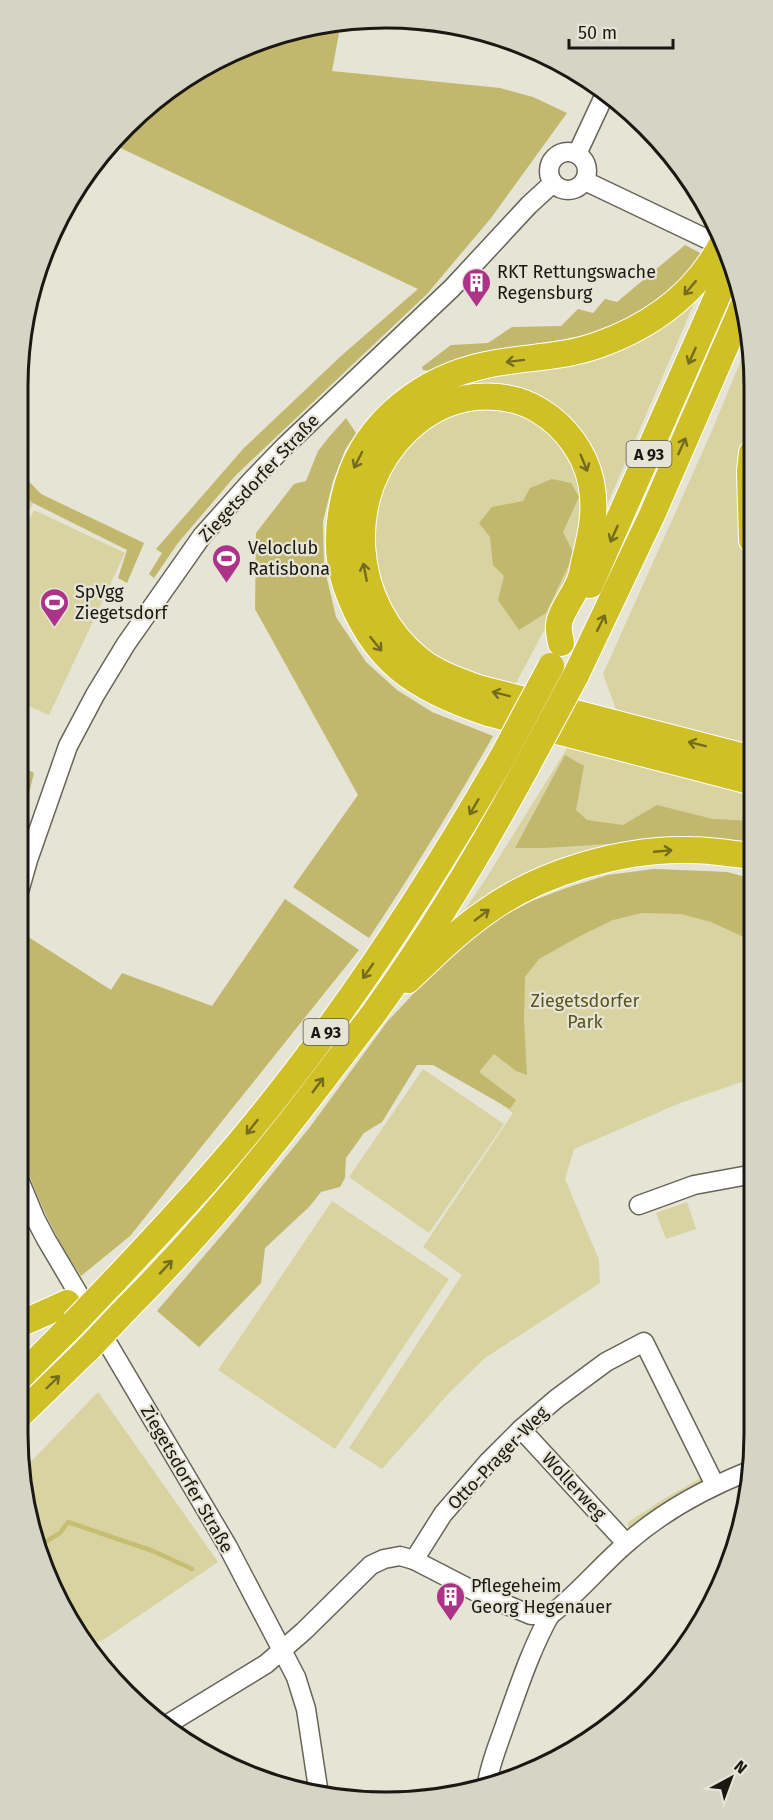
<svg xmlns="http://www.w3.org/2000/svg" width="773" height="1820" font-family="'Fira Sans',sans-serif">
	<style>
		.green { fill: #d8d3a1 }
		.forest { fill: #c1b86d }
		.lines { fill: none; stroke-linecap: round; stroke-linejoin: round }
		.stream { stroke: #c6be73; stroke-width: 4.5 }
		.minor-casing { stroke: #666558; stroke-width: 21 }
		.highway-casing { stroke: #fff; stroke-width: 28 }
		.minor { stroke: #fff; stroke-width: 18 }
		.highway { stroke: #d0c027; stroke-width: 26 }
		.highway-bridge-casing { stroke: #fff; stroke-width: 28; stroke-linecap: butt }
		.highway-bridge { stroke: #d0c027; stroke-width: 26 }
		.oneway { stroke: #746c1d }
		.labels { text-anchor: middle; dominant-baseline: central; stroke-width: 4.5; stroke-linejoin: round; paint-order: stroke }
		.shield { fill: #e5e4d5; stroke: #56554d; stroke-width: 1.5 }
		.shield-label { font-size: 16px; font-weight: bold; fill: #191813 }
		.poi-label { font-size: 18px; fill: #191813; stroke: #e5e4d5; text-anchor: start }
		.street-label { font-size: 18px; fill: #191813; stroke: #e5e4d5 }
		.park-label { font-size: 18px; fill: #5a541b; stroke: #e5e4d5 }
		.rim { fill: none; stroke: #191813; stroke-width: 3 }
	</style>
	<rect width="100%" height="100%" fill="#e5e4d5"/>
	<!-- green -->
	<g class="green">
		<polygon points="696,299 607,505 594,449 570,418 539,397 431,392"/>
		<polygon points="751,336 752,397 740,480 746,560 745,574 753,593 753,749 624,716 616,709 603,674 711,433"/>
		<polygon points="507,406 560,436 587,499 571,579 514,687 475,676 435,657 409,636 379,585 370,534 386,475 422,428 448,413"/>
		<polygon points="18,488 33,503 18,533"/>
		<polygon points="34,510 125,553 49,715 18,701 18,543"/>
		<polygon points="571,742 753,789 753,847 675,840 460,917 485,880"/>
		<polygon points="654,869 727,872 753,879 754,1078 680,1103 574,1149 565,1179 599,1260 600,1283 485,1358 448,1394 382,1469 349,1448 462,1275 423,1247 513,1113 387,1022 433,973 532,901 569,887 608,875"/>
		<polygon points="423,1069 504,1124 429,1233 349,1177"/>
		<polygon points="332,1201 449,1279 335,1449 218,1370"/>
		<polygon points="687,1202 696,1229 666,1239 656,1213"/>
		<polygon points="98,1392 218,1562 106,1638 91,1645 38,1552 24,1469"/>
		<path d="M706 1475V1484C680 1488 657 1508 637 1522V1528L631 1533 627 1523 662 1500Z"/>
	</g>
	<!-- forest -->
	<g class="forest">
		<polygon points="322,30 339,33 332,71 500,88 533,97 567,113 491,218 427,294 235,476 178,543 154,578 149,574 162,553 156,549 243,449 341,356 418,289 110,143 224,56"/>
		<path d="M685 245 702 254C673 293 633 323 584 336 573 339 560 340 548 342 508 348 467 353 429 371L423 370 422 367 451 345 488 343 512 327 561 326 578 309 593 313 605 299 617 302Z"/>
		<path d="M346 418 356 433 345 450 333 481 323 521 324 566 336 617 366 662 397 690 432 712 493 736C454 805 413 872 369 938L293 887 358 795 255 609 256 533 294 484 306 481 318 451 329 437Z"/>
		<polygon points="18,470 41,494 144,543 127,583 118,578 127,550 33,503 18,488"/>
		<polygon points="552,479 571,483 579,497 563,532 574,554 546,613 519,630 498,600 504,576 493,565 490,537 479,523 492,507 523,501 530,488"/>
		<polygon points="565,755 584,766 576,810 587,820 623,825 657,805 713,819 753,821 753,847 675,840 543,848 515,848"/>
		<polygon points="18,764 34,773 28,797 18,794"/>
		<polygon points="654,869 727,872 753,879 754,990 744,978 754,968 744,937 711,922 681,914 642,913 613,920 580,936 539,959 525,977 524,1020 527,1075 516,1071 494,1054 479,1072 516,1100 510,1109 433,1065 417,1065 382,1122 364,1133 346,1158 345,1178 340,1187 321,1192 309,1207 265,1248 261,1283 199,1347 157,1311 233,1222 310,1127 387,1022 433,973 467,941 497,919 532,901 569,887 608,875"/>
		<path d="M285 899 359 950 130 1236 81 1276C53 1234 30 1187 18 1137L19 931 111 990 122 973 212 1006Z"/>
	</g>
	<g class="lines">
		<!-- stream -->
		<polyline class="stream" points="37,1547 60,1533 68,1522 153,1551 192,1569"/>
		<defs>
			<g id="minor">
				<circle cx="568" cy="171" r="19"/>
				<polyline points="577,154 606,92"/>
				<polyline points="585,181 711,241"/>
				<polyline points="18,895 28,860 68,746 95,695 126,644 202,536 252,480 285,446 452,288 529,205 553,183"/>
				<polyline points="18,1177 35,1218 46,1239 228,1547 296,1677 306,1709 319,1795"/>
				<polyline points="639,1205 694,1185 754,1174"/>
				<polyline points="521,1429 626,1543"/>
				<polyline points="414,1560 443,1514 489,1461 521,1429 556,1399 606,1362 644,1342 715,1485"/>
				<path d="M168 1724 266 1664 304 1631 371 1565 384 1559 400 1556 414 1560 478 1593 531 1615H550C578 1594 600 1566 627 1543 663 1511 704 1489 749 1471"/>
				<path d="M487 1784C490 1763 499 1743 506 1722 519 1686 531 1649 550 1615"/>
			</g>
			<g id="highway">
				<path d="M724 240C698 292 652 326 598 345 562 358 523 357 486 365 424 378 367 420 348 483 338 516 335 553 346 586 372 661 415 689 488 713L753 782"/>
				<polyline points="752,453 750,471 752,540"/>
				<polyline points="590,585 732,263"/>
				<path d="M561 643C560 637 558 630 559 625 559 614 576 592 580 580 582 575 583 568 584 563 591 535 597 511 591 482 585 453 565 426 540 411 520 398 499 395 475 397 448 400 427 411 407 430 341 493 349 605 421 661 438 674 459 681 478 688L753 759"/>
				<polyline points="576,675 652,515 743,306"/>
				<path d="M408 980C432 957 456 933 483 914 538 873 622 848 690 850 711 850 732 854 753 856"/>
				<path d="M114 1281C159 1233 204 1186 245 1136 343 1018 427 889 503 756"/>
				<path d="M126 1309C196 1239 259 1164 319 1085 337 1061 356 1037 374 1013 431 934 481 851 527 766"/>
				<polyline points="18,1325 67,1303"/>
				<polyline points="18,1379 74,1323"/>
				<polyline points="18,1417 89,1348"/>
			</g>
		</defs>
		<!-- minor casing -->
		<use href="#minor" class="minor-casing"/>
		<!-- highway casing -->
		<use href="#highway" class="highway-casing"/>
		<!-- minor -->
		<use href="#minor" class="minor"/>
		<!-- highway -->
		<use href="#highway" class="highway"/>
		<defs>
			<g id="highway-bridge">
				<polyline points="503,756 551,666"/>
				<polyline points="527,766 576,675"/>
				<polyline points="74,1323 114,1281"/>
				<polyline points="89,1348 126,1309"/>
			</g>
		</defs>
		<!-- highway-bridge casing -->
		<use href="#highway-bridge" class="highway-bridge-casing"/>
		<!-- highway-bridge -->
		<use href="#highway-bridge" class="highway-bridge"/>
	</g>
	<!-- one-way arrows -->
	<defs><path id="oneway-shaft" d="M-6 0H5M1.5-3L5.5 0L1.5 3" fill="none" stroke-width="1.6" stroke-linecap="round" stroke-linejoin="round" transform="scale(1.5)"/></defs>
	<g class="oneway">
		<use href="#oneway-shaft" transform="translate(690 288) rotate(130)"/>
		<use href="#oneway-shaft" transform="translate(692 356) rotate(114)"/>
		<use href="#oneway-shaft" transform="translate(515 361) rotate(173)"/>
		<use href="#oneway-shaft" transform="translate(682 446) rotate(-66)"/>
		<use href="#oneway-shaft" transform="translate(358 460) rotate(117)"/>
		<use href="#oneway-shaft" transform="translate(584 463) rotate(68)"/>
		<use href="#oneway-shaft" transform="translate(614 534) rotate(114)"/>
		<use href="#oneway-shaft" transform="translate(365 572) rotate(-101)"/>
		<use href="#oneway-shaft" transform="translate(601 623) rotate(-64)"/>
		<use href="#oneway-shaft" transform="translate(376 644) rotate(51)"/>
		<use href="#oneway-shaft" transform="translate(501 694) rotate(-166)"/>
		<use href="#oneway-shaft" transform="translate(697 744) rotate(-166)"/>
		<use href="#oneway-shaft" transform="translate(474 807) rotate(120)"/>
		<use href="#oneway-shaft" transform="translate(663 851) rotate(-5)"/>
		<use href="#oneway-shaft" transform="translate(482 915) rotate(-37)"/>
		<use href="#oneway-shaft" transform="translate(368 971) rotate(125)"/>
		<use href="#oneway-shaft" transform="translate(318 1085) rotate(-53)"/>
		<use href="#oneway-shaft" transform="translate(252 1127) rotate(128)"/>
		<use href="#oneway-shaft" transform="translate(166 1267) rotate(-47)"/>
		<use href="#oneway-shaft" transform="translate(53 1382) rotate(-44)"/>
	</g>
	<!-- icons -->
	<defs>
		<symbol id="building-pin" viewBox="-11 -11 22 30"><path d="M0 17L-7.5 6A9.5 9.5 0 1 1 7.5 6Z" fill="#ac3388" stroke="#e5e4d5"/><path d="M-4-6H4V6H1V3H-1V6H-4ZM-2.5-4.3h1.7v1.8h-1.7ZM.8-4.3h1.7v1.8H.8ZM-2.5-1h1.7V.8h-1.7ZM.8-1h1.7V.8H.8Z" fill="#fff"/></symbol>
		<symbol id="stadium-pin" viewBox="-11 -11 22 30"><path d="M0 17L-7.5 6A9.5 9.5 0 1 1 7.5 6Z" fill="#ac3388" stroke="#e5e4d5"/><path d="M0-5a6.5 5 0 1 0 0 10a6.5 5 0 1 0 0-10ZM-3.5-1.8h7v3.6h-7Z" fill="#fff"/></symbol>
	</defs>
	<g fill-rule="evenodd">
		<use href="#building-pin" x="460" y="266" width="33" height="45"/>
		<use href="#stadium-pin" x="210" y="542" width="33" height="45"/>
		<use href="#stadium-pin" x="38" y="586" width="33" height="45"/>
		<use href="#building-pin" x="434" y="1580" width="33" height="45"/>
	</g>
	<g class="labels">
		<!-- shield labels -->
		<g class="shield">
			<rect x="626.5" y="441" width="45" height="26" rx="4.5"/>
			<rect x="303.5" y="1019" width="45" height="26" rx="4.5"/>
		</g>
		<g class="shield-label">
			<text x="649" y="454">A 93</text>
			<text x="326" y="1032">A 93</text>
		</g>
		<!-- poi labels -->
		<g class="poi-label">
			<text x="497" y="272">RKT Rettungswache<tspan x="497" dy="21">Regensburg</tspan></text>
			<text x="248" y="548">Veloclub<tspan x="248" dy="21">Ratisbona</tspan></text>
			<text x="75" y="592">SpVgg<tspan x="75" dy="21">Ziegetsdorf</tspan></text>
			<text x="471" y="1586">Pflegeheim<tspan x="471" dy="21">Georg Hegenauer</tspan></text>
		</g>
		<!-- street labels -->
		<g class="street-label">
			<text transform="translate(259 478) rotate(-47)">Ziegetsdorfer Straße</text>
			<text transform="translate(498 1458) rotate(-46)">Otto-Prager-Weg</text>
			<text transform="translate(187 1479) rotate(60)">Ziegetsdorfer Straße</text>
			<text transform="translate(574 1486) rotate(47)">Wollerweg</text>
		</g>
		<!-- park labels -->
		<g class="park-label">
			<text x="585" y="1001">Ziegetsdorfer<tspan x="585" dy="21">Park</tspan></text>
		</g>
	</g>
	<!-- crop -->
	<path d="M0 0H773V1820H0ZM386 28H386A358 358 0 0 1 744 386V1434A358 358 0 0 1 386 1792H386A358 358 0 0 1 28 1434V386A358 358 0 0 1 386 28Z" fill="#d5d4c5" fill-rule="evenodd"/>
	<path class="rim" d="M386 28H386A358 358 0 0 1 744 386V1434A358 358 0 0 1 386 1792H386A358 358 0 0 1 28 1434V386A358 358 0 0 1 386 28Z"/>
	<!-- north arrow -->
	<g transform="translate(731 1778) rotate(41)" stroke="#e5e4d5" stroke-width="4.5" paint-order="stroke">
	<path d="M0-4.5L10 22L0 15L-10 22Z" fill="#191813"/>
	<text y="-9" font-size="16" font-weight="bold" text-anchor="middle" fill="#191813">N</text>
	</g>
	<!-- scale -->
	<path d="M569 39v9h104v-9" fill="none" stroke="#191813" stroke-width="3"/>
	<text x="578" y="39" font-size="18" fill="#191813" stroke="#e5e4d5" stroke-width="4.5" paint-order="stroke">50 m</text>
</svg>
